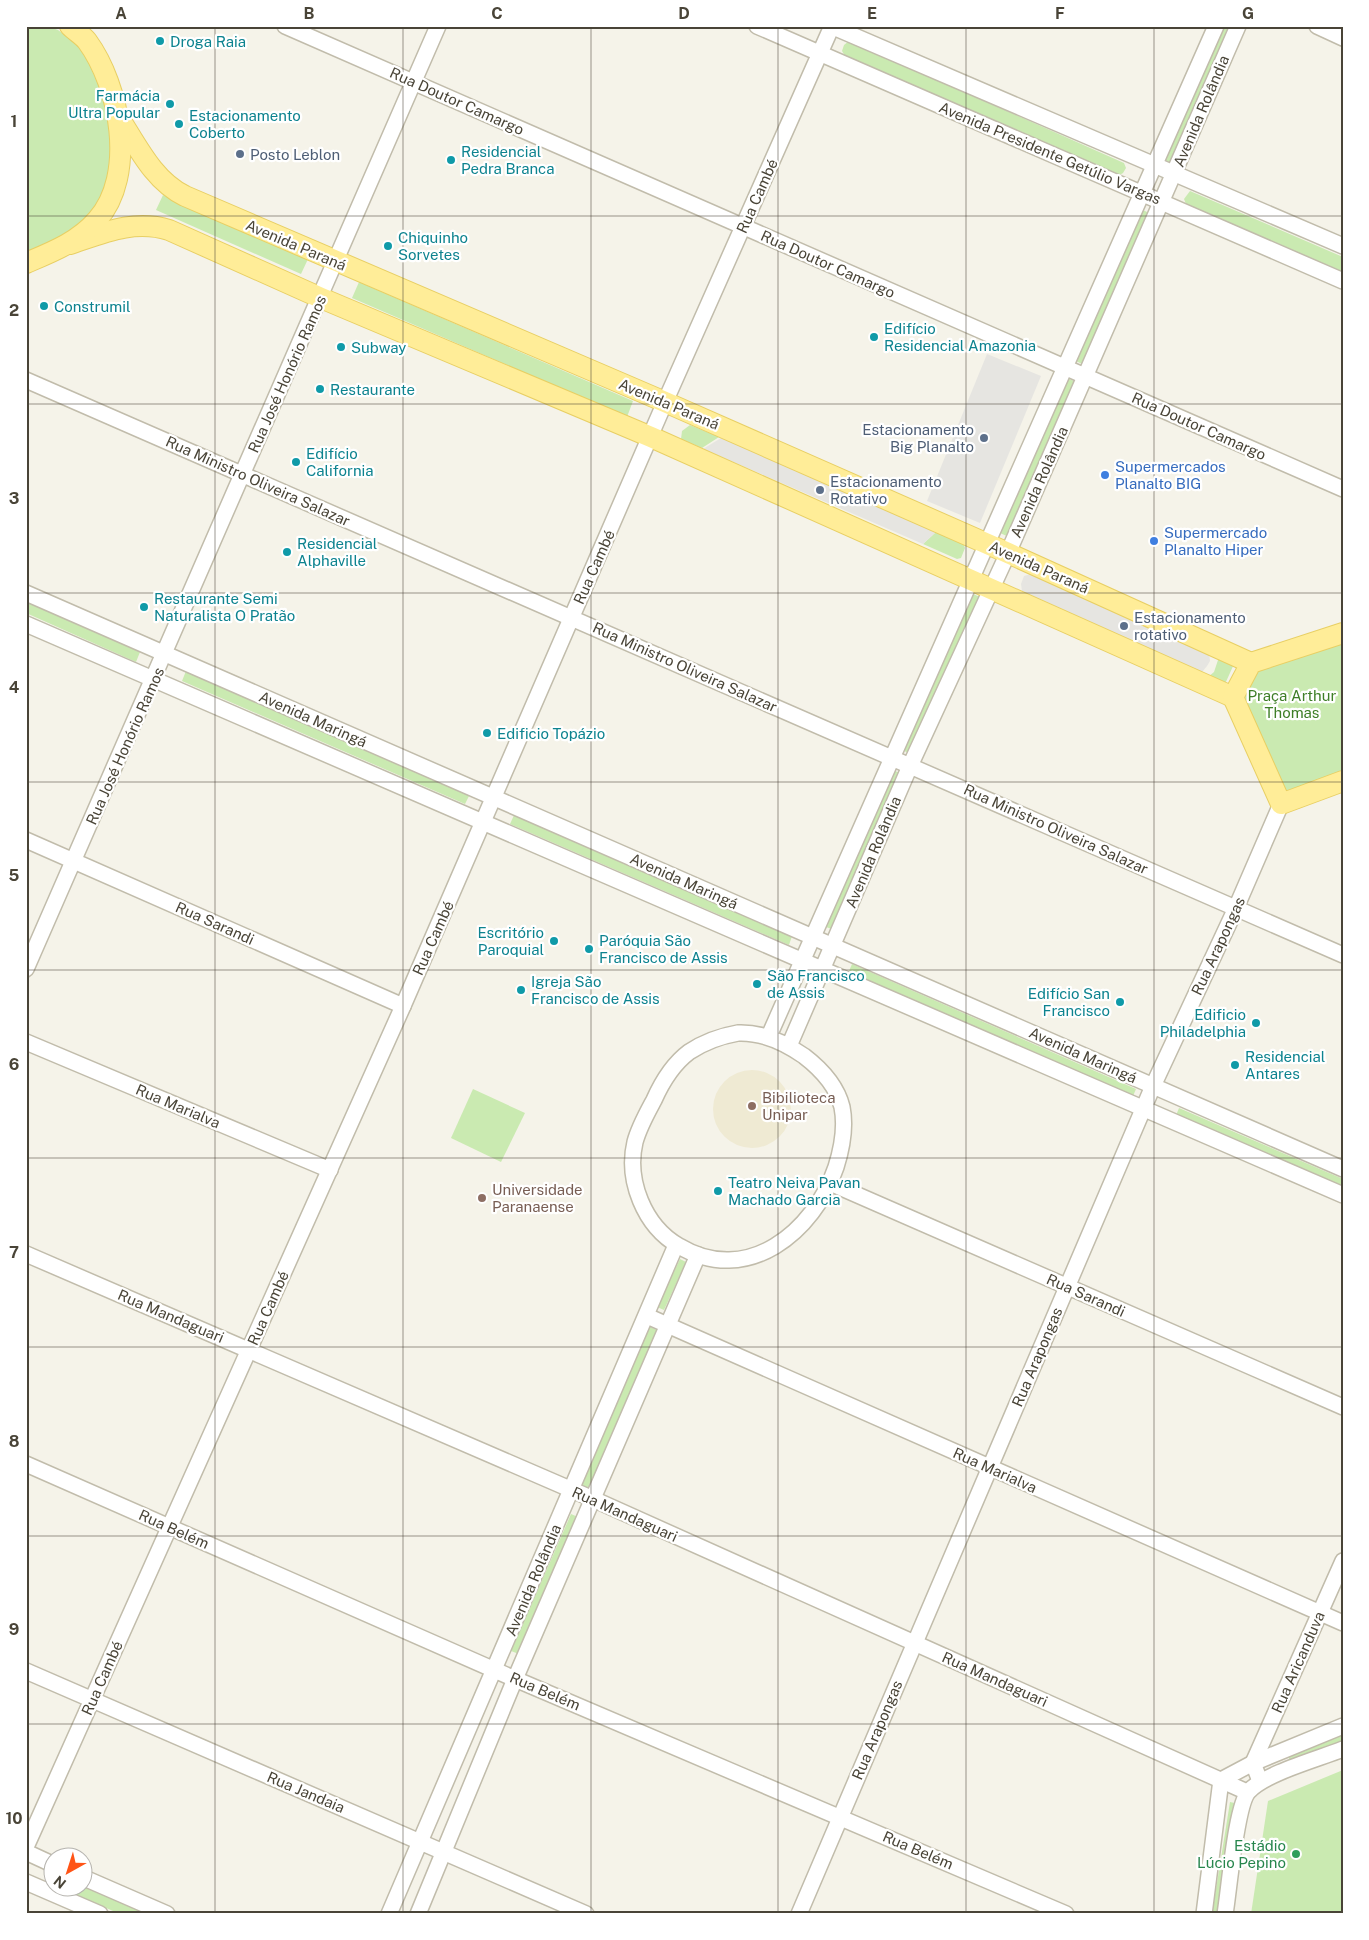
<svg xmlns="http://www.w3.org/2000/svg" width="1369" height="1940" font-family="'Public Sans',sans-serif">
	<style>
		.education { fill: #efead3 }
		.green { fill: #caeab1 }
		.parking { fill: #e6e5e1 }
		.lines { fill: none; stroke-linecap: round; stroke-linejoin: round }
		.minor-casing { stroke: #c1bcab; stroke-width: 18 }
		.major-casing { stroke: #e8cf64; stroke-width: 22 }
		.minor { stroke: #fff; stroke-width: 15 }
		.major { stroke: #ffed98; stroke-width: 20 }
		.grid { fill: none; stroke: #494437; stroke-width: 1; stroke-opacity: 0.55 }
		.culture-dot { fill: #0f9aa8; stroke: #fff; stroke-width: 2 }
		.service-dot { fill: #5c6f8a; stroke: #fff; stroke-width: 2 }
		.shop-dot { fill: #3f7fe0; stroke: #fff; stroke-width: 2 }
		.education-dot { fill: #8d6e63; stroke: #fff; stroke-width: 2 }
		.leisure-dot { fill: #2e9e5b; stroke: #fff; stroke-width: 2 }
		.labels { text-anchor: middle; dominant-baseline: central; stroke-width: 4.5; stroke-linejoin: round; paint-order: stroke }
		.culture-label { font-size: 15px; fill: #0d838f; stroke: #fff; text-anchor: start }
		.street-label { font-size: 15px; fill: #494437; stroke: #fff }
		.service-label { font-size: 15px; fill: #4e5e75; stroke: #fff; text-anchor: start }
		.shop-label { font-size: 15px; fill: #366cbe; stroke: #fff; text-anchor: start }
		.park-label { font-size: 15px; fill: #3e7e27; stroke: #fff }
		.education-label { font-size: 15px; fill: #785e54; stroke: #fff; text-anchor: start }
		.leisure-label { font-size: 15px; fill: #27864d; stroke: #fff; text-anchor: end }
		.neatline { fill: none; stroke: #494437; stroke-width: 2 }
		.grid-label { font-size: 16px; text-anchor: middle; font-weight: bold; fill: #494437 }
	</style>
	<rect width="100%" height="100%" fill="#f5f3e9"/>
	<!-- education -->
	<circle class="education" cx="752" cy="1109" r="39"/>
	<!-- green -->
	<g class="green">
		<polygon points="26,26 47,26 58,30 84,49 99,82 112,127 112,180 87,223 26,257"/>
		<polygon points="1225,26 1234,26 1172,164 1165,160"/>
		<polygon points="849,41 1124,163 1126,168 1123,173 1118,176 845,56 842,51 844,45"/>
		<polygon points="1190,191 1343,257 1343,273 1186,204 1184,199"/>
		<polygon points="163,195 308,259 301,274 156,210"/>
		<polygon points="1143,210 1151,214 1084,365 1076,361"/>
		<polygon points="359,282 633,401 627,417 352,298"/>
		<polygon points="1067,378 1076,382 1009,537 1000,533"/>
		<polygon points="690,425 719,437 702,448 681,439 682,431"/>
		<polygon points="936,532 963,543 965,548 961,558 957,559 923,544"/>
		<polygon points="971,593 982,598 913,755 902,750"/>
		<polygon points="26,602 140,652 136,662 26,613"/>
		<polygon points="1343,633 1343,781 1281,804 1233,697 1251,663"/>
		<polygon points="1219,657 1234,664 1225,684 1208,677 1214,672"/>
		<polygon points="186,671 470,794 465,804 182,681"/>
		<polygon points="895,771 906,775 837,931 826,927"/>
		<polygon points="515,813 793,933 789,945 510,824"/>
		<polygon points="852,964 1136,1089 1131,1101 847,976"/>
		<polygon points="473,1089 525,1113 501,1162 451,1138"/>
		<polygon points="1179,1108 1343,1179 1343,1191 1175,1118"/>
		<polygon points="680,1259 686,1262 664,1310 657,1307"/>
		<polygon points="650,1327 659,1331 588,1489 580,1486"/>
		<polygon points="571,1514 578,1517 519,1654 511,1651"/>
		<polygon points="1343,1735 1343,1747 1292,1767 1288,1756"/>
		<polygon points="1343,1770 1343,1914 1251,1914 1268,1801"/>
		<polygon points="1230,1802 1239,1804 1222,1914 1212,1914"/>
		<polygon points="83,1883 153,1914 120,1914 60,1888 82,1888"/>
	</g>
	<!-- parking -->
	<g class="parking">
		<polygon points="987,354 1041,376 980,523 927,501"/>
		<polygon points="721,438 936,532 923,544 703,449"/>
		<polygon points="1031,574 1209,653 1210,661 1207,666 1202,672 1022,591 1021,584 1024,576"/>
	</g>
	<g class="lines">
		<defs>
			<g id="minor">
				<polyline points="285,26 1343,489"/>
				<polyline points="757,26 1343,281"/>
				<polyline points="831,26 1343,246"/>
				<polyline points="1317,26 1343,38"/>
				<polyline points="26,380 1343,955"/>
				<polyline points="26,593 1343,1169"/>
				<polyline points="26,624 1343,1195"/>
				<polyline points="26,840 403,1006"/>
				<polyline points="26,969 438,26"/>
				<path d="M738 1033C763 1032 784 1042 804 1056 821 1069 837 1087 842 1107 846 1127 842 1148 836 1167 814 1232 747 1287 679 1246 644 1226 626 1180 635 1142 639 1127 647 1113 654 1100 662 1082 673 1064 689 1052 704 1042 721 1036 738 1033Z"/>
				<polyline points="769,1036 1216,26"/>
				<polyline points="26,1042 330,1170"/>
				<polyline points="789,1046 910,766 1008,553 1238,26"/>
				<polyline points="830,1183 1343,1407"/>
				<polyline points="26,1254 593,1499 1247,1792"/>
				<polyline points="647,1316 1343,1623"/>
				<polyline points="26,1464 515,1679 1066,1914"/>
				<polyline points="26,1671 586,1914"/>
				<polyline points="1260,1781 1253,1763 1343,1561"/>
				<polyline points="26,1847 403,1006 665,402 832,26"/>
				<polyline points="26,1852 52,1864"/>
				<polyline points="82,1877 167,1914"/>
				<polyline points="26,1882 100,1914"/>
				<polyline points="389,1914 676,1245"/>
				<polyline points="418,1914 515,1679 698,1255"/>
				<polyline points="799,1914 1153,1086 1236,908 1281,804"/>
				<polyline points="1204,1914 1221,1780 1253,1763 1343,1726"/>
				<path d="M1225 1914C1229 1891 1236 1804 1249 1791 1266 1773 1318 1759 1343 1749"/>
			</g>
			<g id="major">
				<path d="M116 113C136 143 152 180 185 196L665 402 1008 553 1251 663"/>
				<path d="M70 244C103 233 134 219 169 230L321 298 651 437 1233 697"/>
				<path d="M26 263C52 252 78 242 97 220 137 175 120 86 87 41 82 35 75 31 70 26"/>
				<polyline points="1343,633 1251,663 1233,697 1281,804 1343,781"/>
			</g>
		</defs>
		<!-- minor casing -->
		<use href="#minor" class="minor-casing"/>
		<!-- major casing -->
		<use href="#major" class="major-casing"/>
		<!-- minor -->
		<use href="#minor" class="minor"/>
		<!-- major -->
		<use href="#major" class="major"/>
	</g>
	<!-- grid -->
	<path class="grid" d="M215 26V1914M403 26V1914M591 26V1914M778 26V1914M966 26V1914M1154 26V1914M26 216H1343M26 404H1343M26 593H1343M26 782H1343M26 970H1343M26 1158H1343M26 1347H1343M26 1536H1343M26 1724H1343"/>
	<!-- markers -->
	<g class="culture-dot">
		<circle cx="160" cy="41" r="5"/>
		<circle cx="170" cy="104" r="5"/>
		<circle cx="179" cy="124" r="5"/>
		<circle cx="451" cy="160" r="5"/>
		<circle cx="388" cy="246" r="5"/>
		<circle cx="44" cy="306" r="5"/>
		<circle cx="874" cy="337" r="5"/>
		<circle cx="341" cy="347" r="5"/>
		<circle cx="320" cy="389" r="5"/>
		<circle cx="296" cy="462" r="5"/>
		<circle cx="287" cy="552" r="5"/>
		<circle cx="144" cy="607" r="5"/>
		<circle cx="487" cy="733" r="5"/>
		<circle cx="554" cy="941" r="5"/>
		<circle cx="589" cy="949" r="5"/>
		<circle cx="757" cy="984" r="5"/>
		<circle cx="521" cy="990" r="5"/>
		<circle cx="1120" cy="1002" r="5"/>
		<circle cx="1256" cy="1023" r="5"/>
		<circle cx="1235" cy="1065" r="5"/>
		<circle cx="718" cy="1191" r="5"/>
	</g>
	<g class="service-dot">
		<circle cx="240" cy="154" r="5"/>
		<circle cx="984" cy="438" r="5"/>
		<circle cx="820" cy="490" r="5"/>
		<circle cx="1124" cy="626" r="5"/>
	</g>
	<g class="shop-dot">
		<circle cx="1105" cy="475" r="5"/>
		<circle cx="1154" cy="541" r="5"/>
	</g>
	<g class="education-dot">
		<circle cx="752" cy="1106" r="5"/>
		<circle cx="482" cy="1198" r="5"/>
	</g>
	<circle class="leisure-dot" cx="1296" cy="1854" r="5"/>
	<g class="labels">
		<!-- culture labels -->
		<g class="culture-label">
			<text x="170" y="41">Droga Raia</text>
			<text x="160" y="95" text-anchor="end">Farmácia<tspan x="160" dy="17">Ultra Popular</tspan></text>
			<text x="189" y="115">Estacionamento<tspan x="189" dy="17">Coberto</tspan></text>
			<text x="461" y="151">Residencial<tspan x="461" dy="17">Pedra Branca</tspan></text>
			<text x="398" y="237">Chiquinho<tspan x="398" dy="17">Sorvetes</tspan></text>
			<text x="54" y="306">Construmil</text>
			<text x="884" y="328">Edifício<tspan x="884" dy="17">Residencial Amazonia</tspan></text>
			<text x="351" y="347">Subway</text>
			<text x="330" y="389">Restaurante</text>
			<text x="306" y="453">Edifício<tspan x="306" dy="17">California</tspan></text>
			<text x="297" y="543">Residencial<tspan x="297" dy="17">Alphaville</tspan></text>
			<text x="154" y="598">Restaurante Semi<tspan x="154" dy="17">Naturalista O Pratão</tspan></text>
			<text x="497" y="733">Edificio Topázio</text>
			<text x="544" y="932" text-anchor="end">Escritório<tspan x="544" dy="17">Paroquial</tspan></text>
			<text x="599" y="940">Paróquia São<tspan x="599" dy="17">Francisco de Assis</tspan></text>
			<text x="767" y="975">São Francisco<tspan x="767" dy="17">de Assis</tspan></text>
			<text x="531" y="981">Igreja São<tspan x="531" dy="17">Francisco de Assis</tspan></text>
			<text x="1110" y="993" text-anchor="end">Edifício San<tspan x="1110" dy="17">Francisco</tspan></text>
			<text x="1246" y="1014" text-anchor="end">Edificio<tspan x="1246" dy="17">Philadelphia</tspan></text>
			<text x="1245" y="1056">Residencial<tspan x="1245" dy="17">Antares</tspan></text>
			<text x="728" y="1182">Teatro Neiva Pavan<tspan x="728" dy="17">Machado Garcia</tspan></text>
		</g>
		<!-- street labels -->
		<g class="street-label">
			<text transform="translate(457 101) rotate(24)">Rua Doutor Camargo</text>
			<text transform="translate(1201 111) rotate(-67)">Avenida Rolândia</text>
			<text transform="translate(1050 153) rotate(23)">Avenida Presidente Getúlio Vargas</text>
			<text transform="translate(757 196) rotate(-66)">Rua Cambé</text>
			<text transform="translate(296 245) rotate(23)">Avenida Paraná</text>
			<text transform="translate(828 264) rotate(24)">Rua Doutor Camargo</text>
			<text transform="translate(287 374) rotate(-66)">Rua José Honório Ramos</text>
			<text transform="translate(669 404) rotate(23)">Avenida Paraná</text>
			<text transform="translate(1199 426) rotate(24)">Rua Doutor Camargo</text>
			<text transform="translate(258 481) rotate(24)">Rua Ministro Oliveira Salazar</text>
			<text transform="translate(1039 482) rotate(-66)">Avenida Rolândia</text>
			<text transform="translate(594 567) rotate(-66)">Rua Cambé</text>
			<text transform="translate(1039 567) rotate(24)">Avenida Paraná</text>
			<text transform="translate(685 667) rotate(24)">Rua Ministro Oliveira Salazar</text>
			<text transform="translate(313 719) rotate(24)">Avenida Maringá</text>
			<text transform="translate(125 746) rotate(-66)">Rua José Honório Ramos</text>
			<text transform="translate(1056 829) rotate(24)">Rua Ministro Oliveira Salazar</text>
			<text transform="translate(873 852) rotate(-67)">Avenida Rolândia</text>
			<text transform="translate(684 881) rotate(24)">Avenida Maringá</text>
			<text transform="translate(215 923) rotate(24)">Rua Sarandi</text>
			<text transform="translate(433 938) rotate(-66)">Rua Cambé</text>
			<text transform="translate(1218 946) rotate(-65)">Rua Arapongas</text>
			<text transform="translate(1083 1055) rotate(24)">Avenida Maringá</text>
			<text transform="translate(178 1106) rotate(23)">Rua Marialva</text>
			<text transform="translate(1086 1295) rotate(24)">Rua Sarandi</text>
			<text transform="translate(268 1308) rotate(-66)">Rua Cambé</text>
			<text transform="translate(171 1316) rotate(23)">Rua Mandaguari</text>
			<text transform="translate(1037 1357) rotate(-67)">Rua Arapongas</text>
			<text transform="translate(995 1470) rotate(24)">Rua Marialva</text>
			<text transform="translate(625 1514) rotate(24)">Rua Mandaguari</text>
			<text transform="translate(174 1529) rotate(24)">Rua Belém</text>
			<text transform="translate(533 1580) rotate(-67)">Avenida Rolândia</text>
			<text transform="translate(1298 1662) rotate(-66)">Rua Aricanduva</text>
			<text transform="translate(102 1678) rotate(-66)">Rua Cambé</text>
			<text transform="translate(995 1679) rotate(24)">Rua Mandaguari</text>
			<text transform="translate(545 1691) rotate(23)">Rua Belém</text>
			<text transform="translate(877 1730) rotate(-67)">Rua Arapongas</text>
			<text transform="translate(306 1792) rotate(23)">Rua Jandaia</text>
			<text transform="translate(918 1850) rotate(23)">Rua Belém</text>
		</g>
		<!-- service labels -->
		<g class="service-label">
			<text x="250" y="154">Posto Leblon</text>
			<text x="974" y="429" text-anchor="end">Estacionamento<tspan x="974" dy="17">Big Planalto</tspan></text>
			<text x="830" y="481">Estacionamento<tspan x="830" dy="17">Rotativo</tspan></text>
			<text x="1134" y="617">Estacionamento<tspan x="1134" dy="17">rotativo</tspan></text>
		</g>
		<!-- shop labels -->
		<g class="shop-label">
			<text x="1115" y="466">Supermercados<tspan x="1115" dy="17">Planalto BIG</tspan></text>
			<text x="1164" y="532">Supermercado<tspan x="1164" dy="17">Planalto Hiper</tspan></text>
		</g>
		<!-- park labels -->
		<g class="park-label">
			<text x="1292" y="695">Praça Arthur<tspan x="1292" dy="17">Thomas</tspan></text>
		</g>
		<!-- education labels -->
		<g class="education-label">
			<text x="762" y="1097">Bibilioteca<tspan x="762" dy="17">Unipar</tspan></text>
			<text x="492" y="1189">Universidade<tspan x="492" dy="17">Paranaense</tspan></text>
		</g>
		<!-- leisure labels -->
		<g class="leisure-label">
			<text x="1286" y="1845">Estádio<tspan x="1286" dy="17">Lúcio Pepino</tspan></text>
		</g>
	</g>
	<!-- border -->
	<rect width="1369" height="1940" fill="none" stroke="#ffffff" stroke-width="55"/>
	<!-- north arrow -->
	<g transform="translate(68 1872) rotate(219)"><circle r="24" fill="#ffffff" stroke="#b6b4af"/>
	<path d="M0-4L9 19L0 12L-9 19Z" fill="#ff5416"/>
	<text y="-8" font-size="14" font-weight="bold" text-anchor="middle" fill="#494437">N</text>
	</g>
	<rect x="28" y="28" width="1314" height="1884" class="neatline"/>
	<g class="grid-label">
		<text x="121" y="19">A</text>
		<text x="309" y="19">B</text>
		<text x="497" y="19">C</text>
		<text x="684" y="19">D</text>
		<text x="872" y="19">E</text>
		<text x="1060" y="19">F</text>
		<text x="1248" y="19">G</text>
		<text x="14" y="127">1</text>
		<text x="14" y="316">2</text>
		<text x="14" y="504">3</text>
		<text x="14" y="693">4</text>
		<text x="14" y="881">5</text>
		<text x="14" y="1070">6</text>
		<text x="14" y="1258">7</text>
		<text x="14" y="1447">8</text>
		<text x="14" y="1635">9</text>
		<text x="14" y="1824">10</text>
	</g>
</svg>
